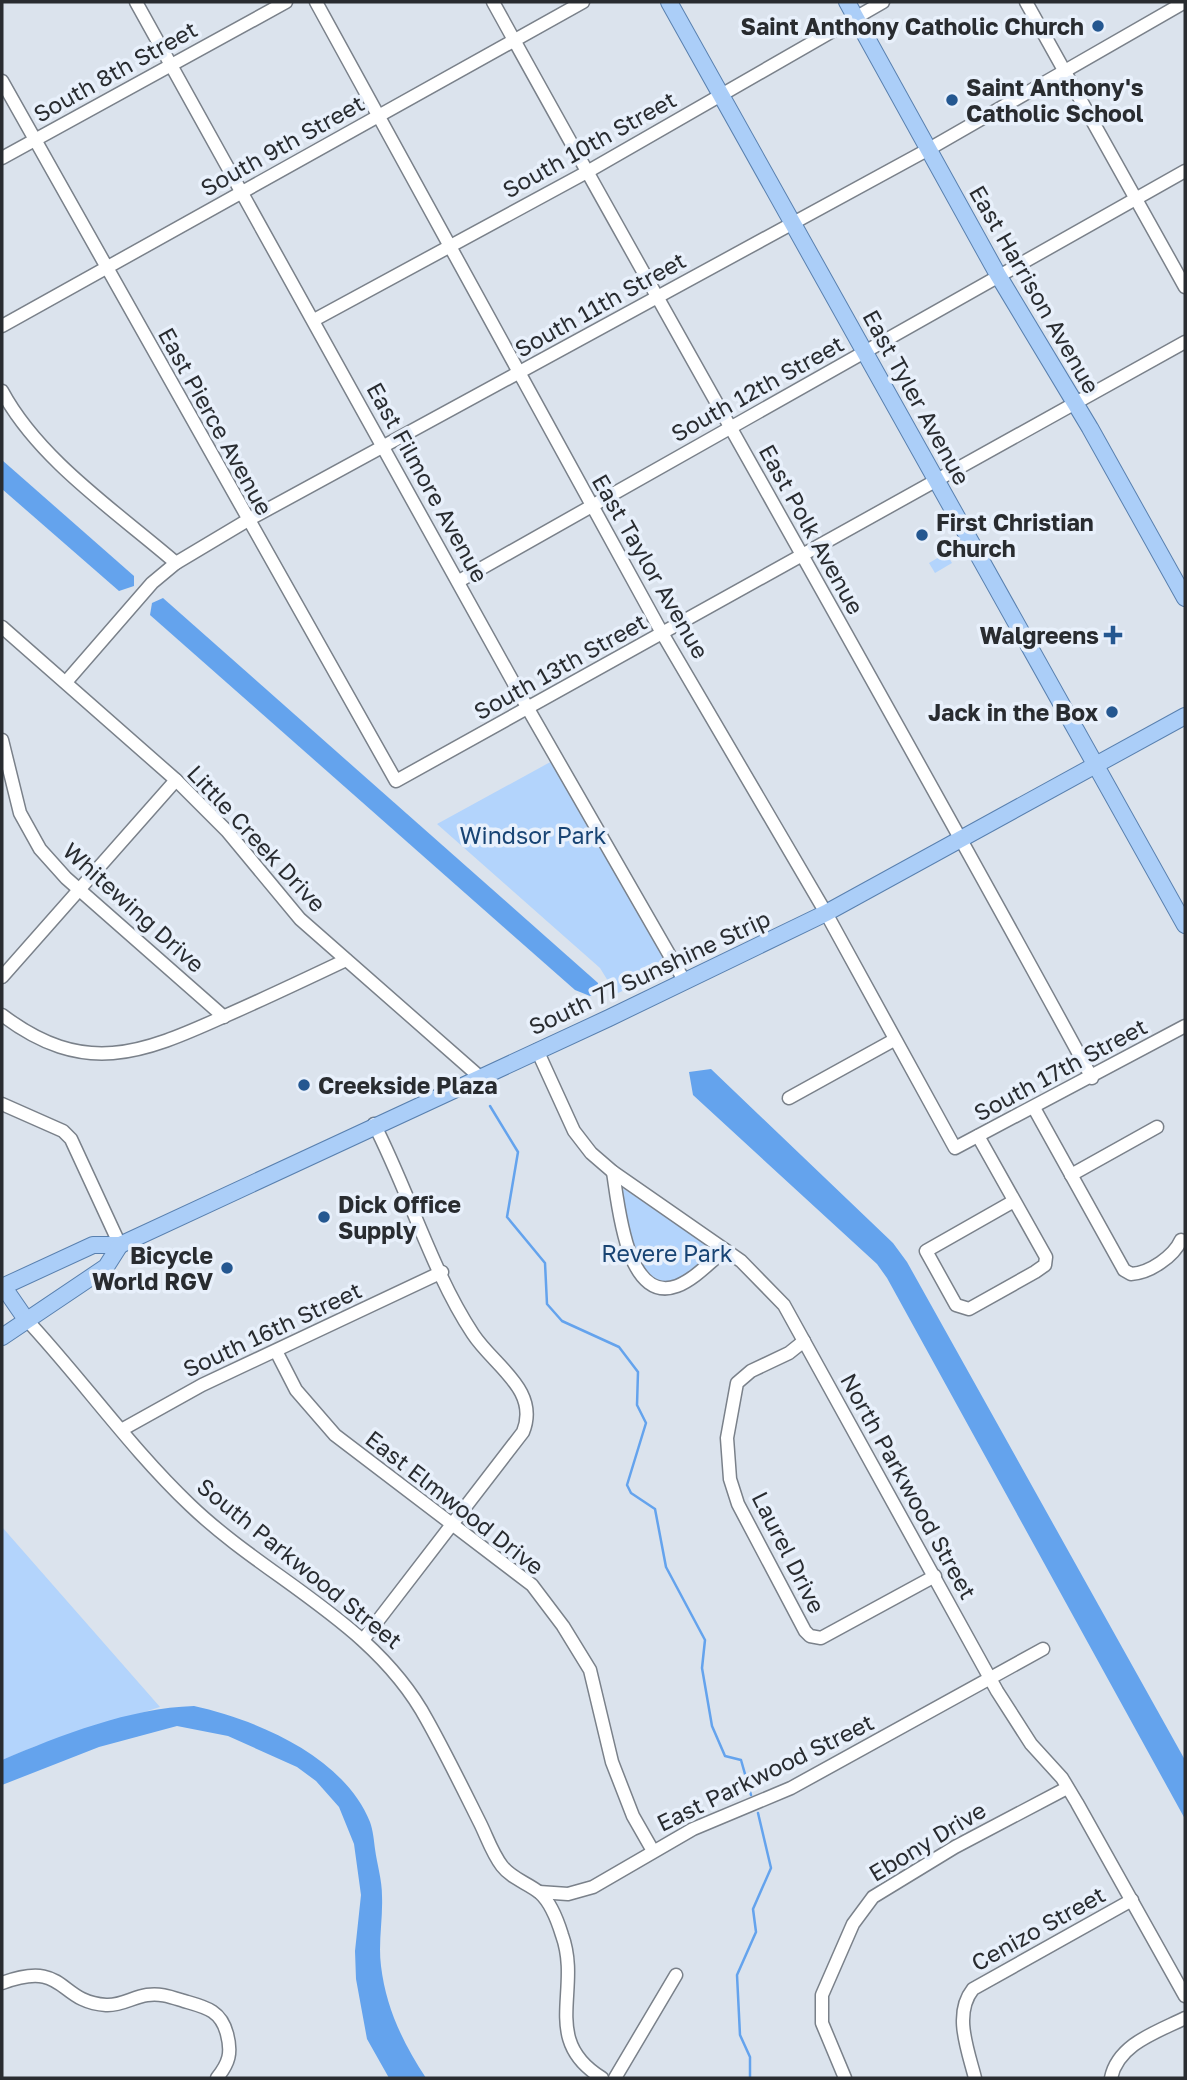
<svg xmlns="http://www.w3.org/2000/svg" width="1187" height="2080" font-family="'Golos Text',sans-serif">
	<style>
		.green { fill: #b3d4fc }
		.water { fill: #64a3ed }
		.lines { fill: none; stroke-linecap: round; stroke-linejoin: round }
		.stream { stroke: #64a3ed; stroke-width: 2.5 }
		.minor-casing { stroke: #7a818a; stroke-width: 15 }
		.major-casing { stroke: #5980af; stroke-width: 18 }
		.minor { stroke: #fff; stroke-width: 12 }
		.major { stroke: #abcef8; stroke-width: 16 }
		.poi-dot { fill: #245790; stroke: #e8f0fb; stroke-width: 2.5 }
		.labels { text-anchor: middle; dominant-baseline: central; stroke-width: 7; stroke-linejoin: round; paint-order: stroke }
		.poi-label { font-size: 23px; font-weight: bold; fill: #292c30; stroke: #e8f0fb; text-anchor: end }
		.street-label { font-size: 23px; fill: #292c30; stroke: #e8f0fb }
		.park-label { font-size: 23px; fill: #184474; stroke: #e8f0fb }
	</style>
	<rect width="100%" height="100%" fill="#dbe3ed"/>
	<!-- green -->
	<g class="green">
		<polygon points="946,553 952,563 935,573 929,563"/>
		<polygon points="554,760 671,968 616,994 600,968 437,824"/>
		<path d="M624 1189 710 1247 712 1254C701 1263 691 1274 678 1280 635 1298 626 1217 621 1192Z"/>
		<polygon points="2,1527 160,1707 36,1746 2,1760"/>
	</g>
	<!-- water -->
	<g class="water">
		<polygon points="2,460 134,576 134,586 119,591 2,489"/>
		<polygon points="163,598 598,983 597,994 590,996 575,990 150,615 152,603"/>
		<polygon points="711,1069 893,1243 907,1262 1185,1760 1185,1819 887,1278 877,1264 693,1095 689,1072"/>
		<path d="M194 1706C258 1720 344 1757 370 1822 373 1830 374 1841 375 1849 377 1864 382 1880 382 1896 383 1919 378 1943 381 1966 386 2008 403 2043 426 2078H389L367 2039 356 1979 355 1951 361 1895 354 1844 339 1807 316 1781 297 1767 228 1736 177 1726 99 1747 2 1785V1760C61 1735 130 1708 194 1706Z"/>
	</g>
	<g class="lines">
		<!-- stream -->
		<g class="stream">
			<polyline points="490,1106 518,1152 507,1217 545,1263 547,1304 562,1321 619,1347 638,1372 637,1405 646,1423 627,1485 631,1493 655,1509 666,1567 705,1640 702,1668 712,1726 725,1756 741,1760 751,1795"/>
			<polyline points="750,2078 750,2057 740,2035 737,1975 756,1932 753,1909 771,1868 758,1813"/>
		</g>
		<defs>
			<g id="minor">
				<polyline points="136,2 527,707 685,982"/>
				<polyline points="316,2 662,633 826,913 955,1148 1185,1026"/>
				<path d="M493 2C691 361 896 717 1092 1078"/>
				<polyline points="1026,2 1185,287"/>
				<polyline points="2,81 396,781 1185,342"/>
				<polyline points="2,158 286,2"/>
				<polyline points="314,320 587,172 883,2"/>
				<polyline points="2,326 583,2"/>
				<path d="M2 391C39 460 117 512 176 563"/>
				<polyline points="459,581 1185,171"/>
				<polyline points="2,627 176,780 227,831 300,919 481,1078"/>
				<polyline points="66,682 152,583 176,563 248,520 929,149 1185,2"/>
				<polyline points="2,740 20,813 40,849 66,878 224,1017"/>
				<polyline points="2,977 176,780"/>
				<path d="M2 1015C84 1077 141 1054 225 1016 266 998 306 979 346 960"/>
				<polyline points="537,1050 574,1131 591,1153 613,1172 741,1261 784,1305 997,1691 1031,1744 1062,1778 1077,1803 1185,1996"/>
				<polyline points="789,1098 894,1040"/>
				<polyline points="2,1104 63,1131 71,1139 120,1245"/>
				<path d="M1034 1108 1124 1270 1131 1274C1150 1273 1174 1256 1181 1240"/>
				<polyline points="978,1136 1046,1257 1045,1265 1035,1272 969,1309 956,1305 926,1251 1014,1201"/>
				<path d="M613 1172C618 1202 626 1305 677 1286 695 1279 711 1261 725 1250"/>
				<polyline points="1071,1175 1157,1127"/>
				<path d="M25 1318C82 1379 130 1448 190 1505 267 1579 375 1623 427 1720 446 1754 463 1789 480 1823 487 1837 492 1853 502 1866 512 1879 528 1883 540 1893 550 1902 558 1922 562 1935 582 1990 540 2040 602 2078"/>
				<polyline points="804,1341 789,1353 751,1371 737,1383 727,1438 730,1479 738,1504 805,1631 810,1636 821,1638 935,1576"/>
				<polyline points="276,1351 296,1390 335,1435 532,1585 563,1626 590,1670 612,1762 633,1816 653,1851"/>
				<polyline points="123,1429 202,1385 442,1272"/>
				<path d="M363 1640 523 1432C540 1390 494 1366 473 1334 433 1274 408 1190 374 1124"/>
				<polyline points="539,1892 568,1894 593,1887 693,1829 791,1788 1043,1649"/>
				<path d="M2 1983C67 1959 57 2002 106 2005 121 2006 133 1997 147 1995 161 1993 171 1997 184 2001 205 2007 221 2010 227 2034 232 2053 229 2063 217 2078"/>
				<polyline points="615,2078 676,1975"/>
				<polyline points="845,2078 822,2023 822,1995 853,1924 873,1897 955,1847 1067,1788"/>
				<path d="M975 2078C968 2050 953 2014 973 1989L1132 1900"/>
				<path d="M1111 2078C1118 2044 1157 2032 1185 2018"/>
			</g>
			<g id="major">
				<polyline points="669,2 1185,925"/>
				<polyline points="847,2 998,275 1090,428 1185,598"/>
				<polyline points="3,1286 25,1318"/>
				<polyline points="2,1287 93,1245 120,1245 609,1018 826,913 1185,716"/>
				<polyline points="2,1337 106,1267 120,1245"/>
			</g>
		</defs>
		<!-- minor casing -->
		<use href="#minor" class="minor-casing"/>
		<!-- major casing -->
		<use href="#major" class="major-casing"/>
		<!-- minor -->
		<use href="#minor" class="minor"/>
		<!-- major -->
		<use href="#major" class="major"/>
	</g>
	<!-- markers -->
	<g class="poi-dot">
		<circle cx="1098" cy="26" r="7"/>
		<circle cx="952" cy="100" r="7"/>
		<circle cx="922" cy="535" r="7"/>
		<path d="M1109.5 624.5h7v7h7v7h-7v7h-7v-7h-7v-7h7z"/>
		<circle cx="1112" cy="712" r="7"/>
		<circle cx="304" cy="1085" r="7"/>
		<circle cx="324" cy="1217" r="7"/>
		<circle cx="227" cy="1268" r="7"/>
	</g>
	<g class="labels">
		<!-- poi labels -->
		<g class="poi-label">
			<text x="1084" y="26">Saint Anthony Catholic Church</text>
			<text x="966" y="87" text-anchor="start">Saint Anthony's<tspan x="966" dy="26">Catholic School</tspan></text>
			<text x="936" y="522" text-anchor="start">First Christian<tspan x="936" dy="26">Church</tspan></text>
			<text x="1099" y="635">Walgreens</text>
			<text x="1098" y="712">Jack in the Box</text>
			<text x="318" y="1085" text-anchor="start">Creekside Plaza</text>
			<text x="338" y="1204" text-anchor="start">Dick Office<tspan x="338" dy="26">Supply</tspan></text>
			<text x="213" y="1255">Bicycle<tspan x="213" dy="26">World RGV</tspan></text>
		</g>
		<!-- street labels -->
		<g class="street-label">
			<text transform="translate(115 71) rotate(-29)">South 8th Street</text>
			<text transform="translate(589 144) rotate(-29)">South 10th Street</text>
			<text transform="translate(282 145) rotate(-29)">South 9th Street</text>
			<text transform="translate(1035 289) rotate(60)">East Harrison Avenue</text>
			<text transform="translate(600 304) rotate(-29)">South 11th Street</text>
			<text transform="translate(757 388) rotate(-29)">South 12th Street</text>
			<text transform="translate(917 397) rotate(61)">East Tyler Avenue</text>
			<text transform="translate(216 421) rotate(61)">East Pierce Avenue</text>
			<text transform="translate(428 482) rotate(61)">East Filmore Avenue</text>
			<text transform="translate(812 529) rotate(61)">East Polk Avenue</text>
			<text transform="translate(651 566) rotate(60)">East Taylor Avenue</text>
			<text transform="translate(560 666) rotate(-29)">South 13th Street</text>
			<text transform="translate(257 838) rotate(47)">Little Creek Drive</text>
			<text transform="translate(134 907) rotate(42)">Whitewing Drive</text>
			<text transform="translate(649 972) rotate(-25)">South 77 Sunshine Strip</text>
			<text transform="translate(1060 1069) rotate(-28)">South 17th Street</text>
			<text transform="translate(272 1329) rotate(-25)">South 16th Street</text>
			<text transform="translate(909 1486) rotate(61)">North Parkwood Street</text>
			<text transform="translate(455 1502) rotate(38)">East Elmwood Drive</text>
			<text transform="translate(789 1552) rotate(63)">Laurel Drive</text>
			<text transform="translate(300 1563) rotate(39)">South Parkwood Street</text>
			<text transform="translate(765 1772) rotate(-26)">East Parkwood Street</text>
			<text transform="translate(927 1841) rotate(-31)">Ebony Drive</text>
			<text transform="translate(1038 1928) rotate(-29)">Cenizo Street</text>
		</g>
		<!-- park labels -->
		<g class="park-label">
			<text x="533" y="835">Windsor Park</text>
			<text x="667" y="1253">Revere Park</text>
		</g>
	</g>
	<!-- border -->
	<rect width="1187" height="2080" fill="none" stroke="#292c30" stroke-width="7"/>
</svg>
